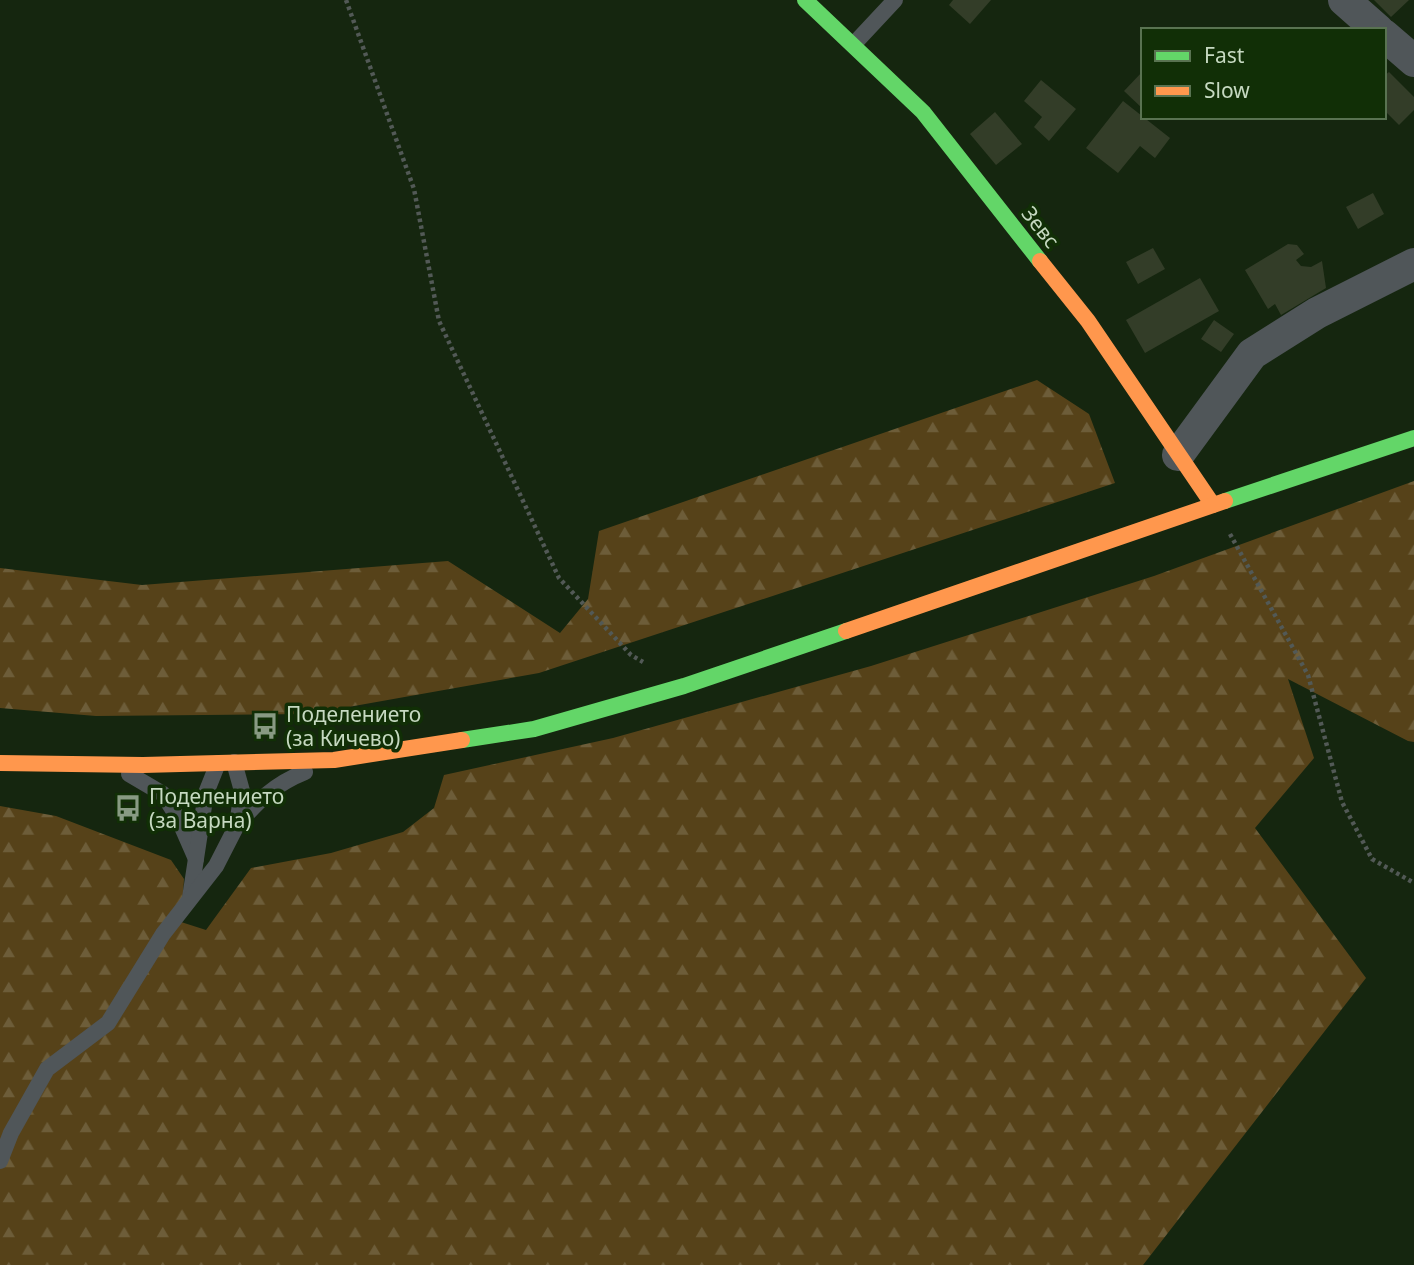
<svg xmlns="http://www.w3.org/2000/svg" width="1414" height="1265" font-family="'Noto Sans',sans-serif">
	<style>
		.forest { fill: url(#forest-firs) }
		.building { fill: #333d28 }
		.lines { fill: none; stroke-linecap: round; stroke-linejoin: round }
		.path { stroke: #525956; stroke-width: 4.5; stroke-dasharray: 3.5 3.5; stroke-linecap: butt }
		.lane { stroke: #505659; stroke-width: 16 }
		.street { stroke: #505659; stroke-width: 32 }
		.fast { stroke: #63d668; stroke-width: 16 }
		.slow { stroke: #ff974d; stroke-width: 16 }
		.labels { text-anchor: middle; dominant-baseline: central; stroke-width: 7; stroke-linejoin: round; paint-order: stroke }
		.street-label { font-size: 21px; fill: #c6d9c1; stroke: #112f06 }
		.poi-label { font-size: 21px; fill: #c6d9c1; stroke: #112f06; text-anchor: start }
	</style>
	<defs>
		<pattern id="forest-firs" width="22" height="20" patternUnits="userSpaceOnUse" patternTransform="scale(1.75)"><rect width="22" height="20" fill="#564219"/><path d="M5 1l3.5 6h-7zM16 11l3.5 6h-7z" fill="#6d5d39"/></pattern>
	</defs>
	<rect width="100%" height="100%" fill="#15260f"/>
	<!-- forest -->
	<g class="forest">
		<polygon points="1037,380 1089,414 1115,483 539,673 309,714 96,716 0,708 0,568 142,585 448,561 560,633 588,599 599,531"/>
		<polygon points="1414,481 1414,742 1408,741 1288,679 1314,758 1255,828 1366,978 1143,1265 0,1265 0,806 56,816 171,860 184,879 181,922 206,930 251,868 331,853 403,832 434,808 444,775 613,738 871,666 1154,576"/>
	</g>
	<!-- building -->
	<g class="building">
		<polygon points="953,0 991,0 970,24 949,5"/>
		<polygon points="1374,0 1409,0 1391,17"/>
		<polygon points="1143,71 1143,109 1124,91"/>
		<polygon points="1389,72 1414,97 1414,110 1399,125 1384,110 1384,76"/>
		<polygon points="1041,80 1076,109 1049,141 1034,127 1042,117 1024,101"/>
		<polygon points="1123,101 1170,138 1155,158 1140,146 1118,173 1086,148"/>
		<polygon points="995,112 1022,144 996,165 970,134"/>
		<polygon points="1373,193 1384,214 1358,229 1346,207"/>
		<polygon points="1288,244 1297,245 1304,254 1296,260 1301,266 1311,267 1322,261 1326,288 1281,315 1275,304 1268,309 1245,270"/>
		<polygon points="1153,248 1165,269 1138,284 1126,262"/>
		<polygon points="1200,278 1219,311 1145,353 1126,320"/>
		<polygon points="1214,320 1234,334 1221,352 1201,339"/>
	</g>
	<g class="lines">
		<!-- path -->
		<g class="path">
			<polyline points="346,0 414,189 439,321 559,578 631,655 643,662"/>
			<polyline points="1230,534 1308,675 1342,802 1372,859 1414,883"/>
		</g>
		<!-- lane -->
		<g class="lane">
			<polyline points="853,45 895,0"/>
			<polyline points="129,774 163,794 178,818 196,859"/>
			<path d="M238 824C259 800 275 784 305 772"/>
			<polyline points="190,898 206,793 218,763"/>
			<polyline points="0,1161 11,1133 47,1069 108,1023 163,934 216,866 237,825 242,791 234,762"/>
		</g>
		<!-- street -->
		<g class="street">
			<polyline points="1344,0 1378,30"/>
			<polyline points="1384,35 1414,61"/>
			<polyline points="1178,455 1252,354 1317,313 1414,264"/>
		</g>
		<!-- fast -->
		<g class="fast">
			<polyline points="805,0 923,112 1040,261"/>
			<polyline points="1225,501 1414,438"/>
			<polyline points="462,740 534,729 684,686 846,631"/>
		</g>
		<!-- slow -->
		<g class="slow">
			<polyline points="1040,261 1088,321 1213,505"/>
			<polyline points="846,631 1225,501"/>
			<polyline points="0,763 143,765 334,760 462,740"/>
		</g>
	</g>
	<!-- icons -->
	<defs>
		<symbol id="bus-bare" viewBox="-9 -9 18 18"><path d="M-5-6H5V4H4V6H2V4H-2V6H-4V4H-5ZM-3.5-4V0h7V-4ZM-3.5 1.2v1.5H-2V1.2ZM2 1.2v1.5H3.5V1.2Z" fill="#889a83" stroke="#112f06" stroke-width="2.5" paint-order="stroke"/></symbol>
	</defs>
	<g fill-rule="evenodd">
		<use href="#bus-bare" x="246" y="707" width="38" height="38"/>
		<use href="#bus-bare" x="109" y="789" width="38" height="38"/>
	</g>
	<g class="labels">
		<!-- street labels -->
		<g class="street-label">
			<text transform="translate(1041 227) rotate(52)">Зевс</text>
		</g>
		<!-- poi labels -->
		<g class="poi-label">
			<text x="286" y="714">Поделението<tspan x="286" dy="24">(за Кичево)</tspan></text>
			<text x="149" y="796">Поделението<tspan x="149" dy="24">(за Варна)</tspan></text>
		</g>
	</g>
	<!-- legend -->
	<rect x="1141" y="28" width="245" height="91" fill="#112f06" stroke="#597351" stroke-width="2"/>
	<rect x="1155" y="51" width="35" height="10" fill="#63d668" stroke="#597351" stroke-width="2"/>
	<text x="1204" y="63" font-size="21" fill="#c6d9c1">Fast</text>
	<rect x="1155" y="86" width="35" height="10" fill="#ff974d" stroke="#597351" stroke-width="2"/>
	<text x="1204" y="98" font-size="21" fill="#c6d9c1">Slow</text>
</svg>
